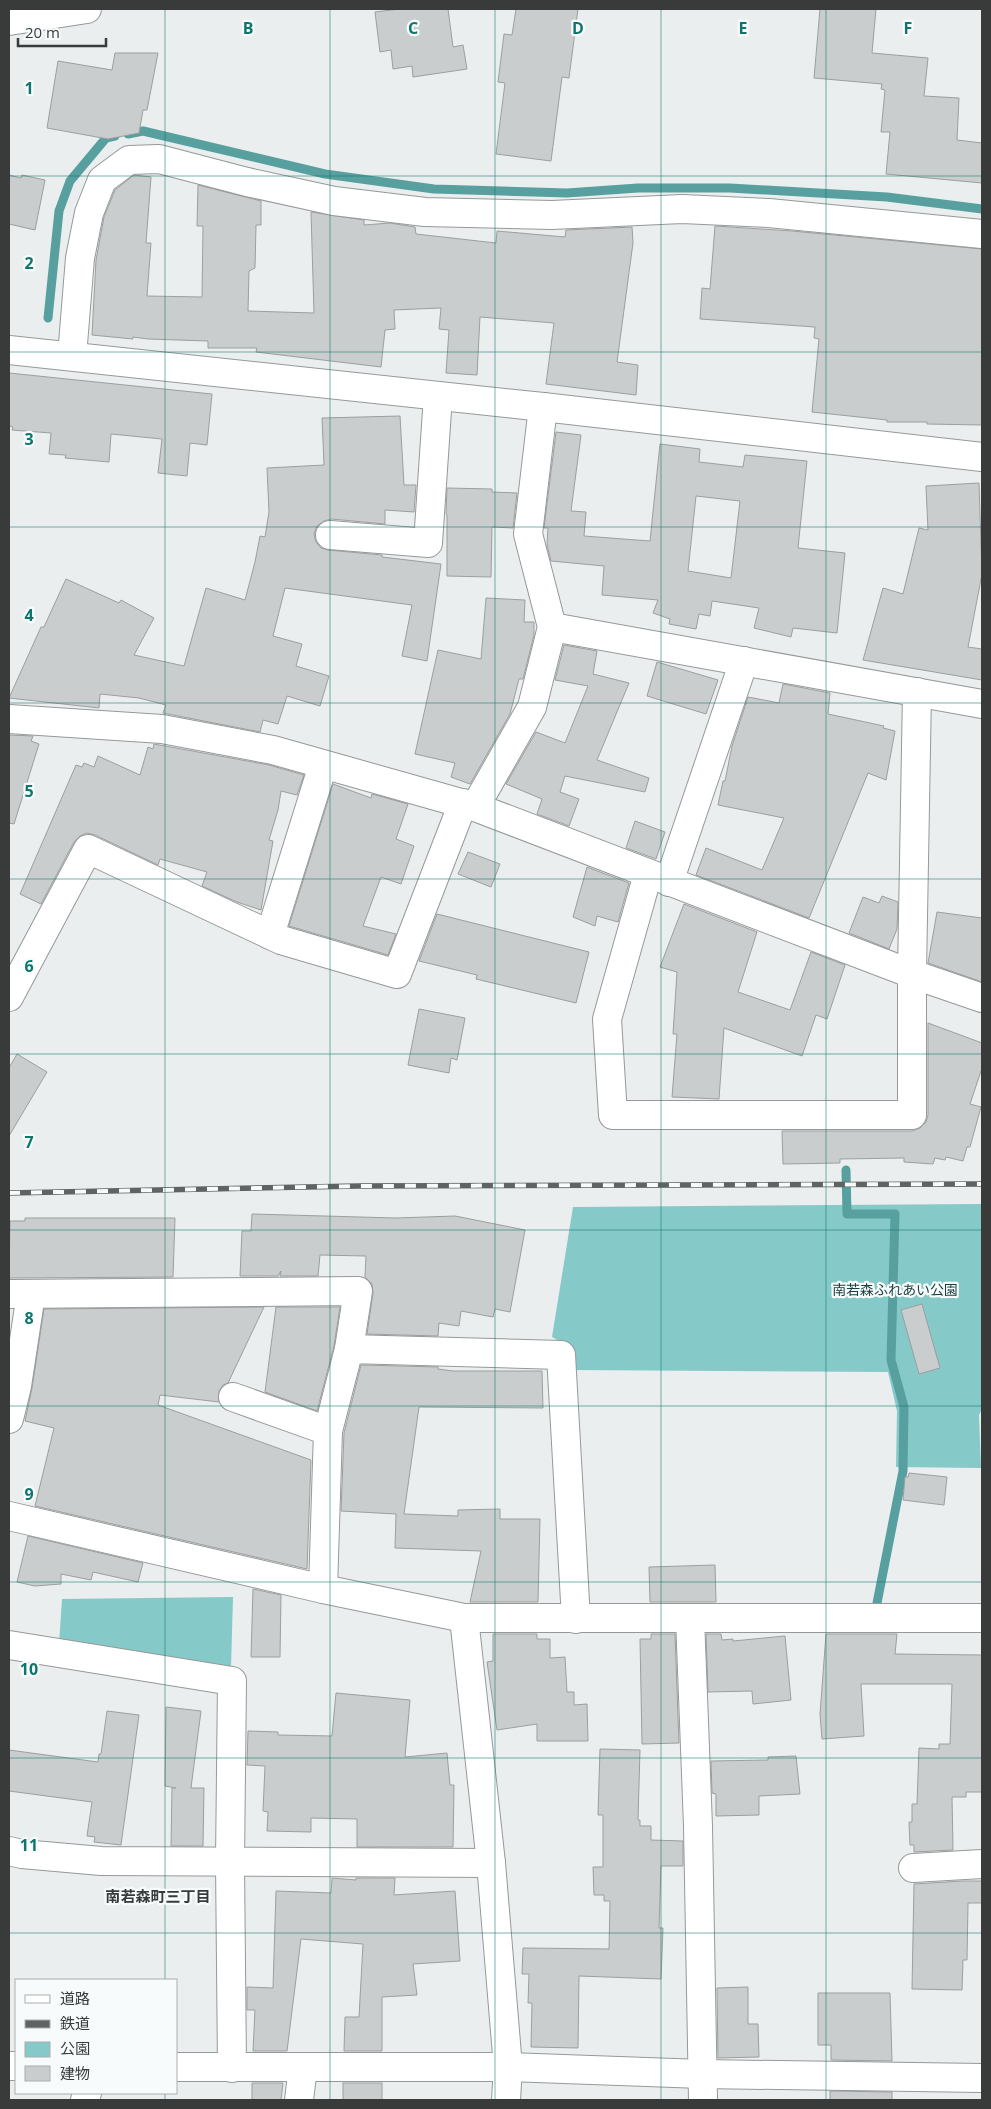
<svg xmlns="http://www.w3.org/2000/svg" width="991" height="2109" font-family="'Open Sans','Noto Sans JP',sans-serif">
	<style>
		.green { fill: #85c9c8 }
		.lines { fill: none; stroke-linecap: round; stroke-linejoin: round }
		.stream { stroke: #57a09f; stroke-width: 9 }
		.building { fill: #c9cdcd; stroke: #9b9f9e; fill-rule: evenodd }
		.street-casing { stroke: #959999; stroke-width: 30 }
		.secondary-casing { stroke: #959999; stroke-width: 30 }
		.street { stroke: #fff; stroke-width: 28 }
		.secondary { stroke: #fff; stroke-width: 28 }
		.rail-casing { stroke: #606363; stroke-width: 5.5 }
		.rail { stroke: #f7fbfb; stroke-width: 4; stroke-dasharray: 11; stroke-linecap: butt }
		.grid { fill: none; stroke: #0f766e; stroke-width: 1; stroke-opacity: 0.55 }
		.labels { text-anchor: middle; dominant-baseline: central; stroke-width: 4.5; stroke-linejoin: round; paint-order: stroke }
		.park-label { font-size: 14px; fill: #1a3e3d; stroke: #f7fbfb }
		.neighbourhood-label { font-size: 15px; font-weight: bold; fill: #393b3b; stroke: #f7fbfb }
		.grid-label { font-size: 16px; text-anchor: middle; font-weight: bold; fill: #0f766e; stroke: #f7fbfb; stroke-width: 4.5; stroke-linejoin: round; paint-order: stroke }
	</style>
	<rect width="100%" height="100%" fill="#eaeeee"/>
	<!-- green -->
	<g class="green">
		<polygon points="982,1204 982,1409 979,1415 981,1468 896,1467 897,1411 888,1372 571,1370 561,1342 552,1337 573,1207"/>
		<polygon points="233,1597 231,1667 59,1644 62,1599"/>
	</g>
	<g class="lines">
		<!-- stream -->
		<g class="stream">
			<polyline points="128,134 143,131 325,174 434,189 567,193 638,188 730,188 887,197 982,209"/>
			<polyline points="48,318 59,211 70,181 106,138 115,136"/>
			<polyline points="846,1170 847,1214 895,1214 891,1360 904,1407 903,1471 877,1603"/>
		</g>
	</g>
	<!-- building -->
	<g class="building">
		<polygon points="400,9 448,9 453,47 463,45 467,69 413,77 412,66 393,69 391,50 380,52 375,12"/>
		<polygon points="516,9 578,9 569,78 562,77 551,161 496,154 505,83 498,82 504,34 512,35"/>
		<polygon points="820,9 876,9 872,53 928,58 924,96 959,98 957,140 982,143 982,183 886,174 890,132 881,132 885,90 881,89 882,84 814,78"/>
		<polygon points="115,53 158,53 147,110 143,110 139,133 108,139 47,128 58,61 112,70"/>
		<polygon points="9,175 21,178 22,175 45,180 35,230 9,224"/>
		<polygon points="134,175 151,177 146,243 151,243 147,296 202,297 203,226 197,226 198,185 261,201 261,225 256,225 255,268 249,271 248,311 314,313 311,212 364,220 364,225 390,223 415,227 416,234 496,243 497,231 565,237 566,230 632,227 633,243 617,362 638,365 636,395 546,384 554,323 480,317 477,375 446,373 449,330 439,329 441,308 394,310 395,329 385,330 381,367 256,352 257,348 208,348 208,341 148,339 133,337 133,339 92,335 96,260 104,217 115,190"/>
		<polygon points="715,226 792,231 982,249 982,425 927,424 927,422 887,422 887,420 812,412 819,339 814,338 815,327 700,319 702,288 710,289"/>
		<polygon points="9,373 212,394 207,445 190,443 187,476 158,473 162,439 111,434 109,462 65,458 66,455 49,454 51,433 12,430 13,427 9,426"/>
		<polygon points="400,416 404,485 416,485 414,512 385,510 385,524 331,519 324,521 317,526 314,534 316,542 321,548 328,550 382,555 382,557 441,564 427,661 402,656 412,605 285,588 273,636 302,644 296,666 329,676 320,706 287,696 278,724 263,720 260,732 163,713 166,705 139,698 100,694 99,708 9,698 41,627 44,627 66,579 119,603 121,600 154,618 134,655 184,666 206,588 245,600 255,562 260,536 265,537 269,512 267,468 324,465 322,418"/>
		<path d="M556 432 581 435 571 511 586 512 584 536 650 541 660 444 700 449 699 462 743 467 745 455 807 461 798 548 845 553 837 633 793 628 791 637 754 628 759 608 712 601 710 616 699 614 696 629 669 624 670 619 653 613 658 600 602 595 604 566 551 561 547 545 548 528H544ZM696 496 740 501 731 578 688 571Z"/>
		<polygon points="979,483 982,574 968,647 982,649 982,680 863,660 883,588 903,594 919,528 928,530 926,486"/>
		<polygon points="447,488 492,489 492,492 517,493 513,528 492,527 491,577 447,576 447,515 446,513"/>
		<polygon points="486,598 525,600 524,622 534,622 534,635 523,679 519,679 510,714 470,784 451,777 455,763 415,754 438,650 481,659"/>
		<polygon points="564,645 597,651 593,674 629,683 597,760 649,778 645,792 565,776 560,792 579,799 569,826 537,814 542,799 506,784 536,732 565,743 588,686 555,680"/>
		<polygon points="657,662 718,680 706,714 647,696"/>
		<polygon points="783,684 830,693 828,714 884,726 883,728 895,731 886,780 868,773 809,918 696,875 706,848 762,870 784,818 718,805 723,781 725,781 732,746 748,697 779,703"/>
		<polygon points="9,735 33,736 31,741 39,744 14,824 9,823"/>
		<polygon points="154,744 269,765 304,775 297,795 281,791 278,810 269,840 273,841 261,910 237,902 202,886 207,872 160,859 158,865 95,835 87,833 80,836 74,842 41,904 20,894 76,765 82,767 84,763 94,767 98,756 140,775 148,747 153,749"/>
		<polygon points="333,784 371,798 372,794 408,804 396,839 414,846 401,884 381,877 363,926 396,934 388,955 289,926"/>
		<polygon points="635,821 665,832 656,859 626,848"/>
		<polygon points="468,852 500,864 491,887 458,874"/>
		<polygon points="587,867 629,883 618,922 597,916 595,926 573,917"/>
		<polygon points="882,896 898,902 897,929 889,949 849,933 863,897 879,903"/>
		<polygon points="684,904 757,932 738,992 790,1010 811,952 845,965 827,1019 816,1015 802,1056 724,1028 719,1099 672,1097 677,1034 673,1034 677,972 660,967"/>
		<polygon points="937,912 982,918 982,982 928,963"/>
		<polygon points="437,914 589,952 576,1003 476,979 477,975 419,961"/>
		<polygon points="419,1009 465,1018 457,1060 451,1058 449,1073 408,1065"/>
		<polygon points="928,1023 982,1043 982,1068 970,1104 981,1107 970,1147 967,1147 963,1161 946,1157 945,1160 935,1158 933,1164 904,1162 904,1158 840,1159 840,1163 783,1164 782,1131 912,1131 920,1128 926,1122 928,1115"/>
		<polygon points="17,1054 47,1072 9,1136 9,1068"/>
		<polygon points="252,1214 396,1218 455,1216 525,1230 510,1312 495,1309 493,1317 461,1311 459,1326 439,1323 438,1336 367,1334 373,1293 372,1284 365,1277 366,1256 320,1255 318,1276 280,1276 281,1271 278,1276 240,1276 242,1231 251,1231"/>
		<polygon points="25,1218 175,1218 173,1277 9,1278 10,1221 25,1221"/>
		<polygon points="922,1304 940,1368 919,1374 901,1310"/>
		<polygon points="264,1307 228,1383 223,1385 219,1391 219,1402 160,1395 158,1405 311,1460 307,1569 35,1506 54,1428 25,1421 32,1388 44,1309"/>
		<polygon points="276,1307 340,1307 334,1346 317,1411 265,1392"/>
		<polygon points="361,1365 438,1367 438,1369 453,1371 542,1371 543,1408 419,1407 404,1514 458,1516 458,1510 500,1509 500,1519 540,1519 538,1602 470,1602 481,1551 395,1548 396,1514 341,1511 344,1433"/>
		<polygon points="909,1473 947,1477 944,1505 903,1500 905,1477 908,1477"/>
		<polygon points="28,1536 143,1563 138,1582 93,1572 91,1580 61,1574 61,1584 35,1586 17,1582"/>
		<polygon points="715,1565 716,1602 650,1602 649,1567"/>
		<polygon points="253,1589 281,1595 280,1657 251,1657"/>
		<polygon points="493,1634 537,1634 537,1639 550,1639 550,1658 565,1657 567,1692 574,1692 574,1705 587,1704 588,1741 537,1741 537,1724 497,1730 487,1662 493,1661"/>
		<polygon points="651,1634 675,1634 679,1743 642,1744 640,1639 651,1639"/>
		<polygon points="706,1634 721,1634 722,1640 733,1639 733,1641 785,1636 791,1700 753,1704 752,1691 708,1692"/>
		<polygon points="826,1634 897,1634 895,1654 982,1655 982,1792 966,1792 966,1797 952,1797 953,1850 914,1852 914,1845 910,1845 909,1822 912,1822 912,1804 917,1804 919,1748 939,1749 939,1744 950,1744 952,1684 861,1684 864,1736 822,1739 820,1714"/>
		<polygon points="336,1693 410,1700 405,1757 447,1753 450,1785 454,1785 453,1847 357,1847 357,1819 311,1818 311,1832 267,1831 268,1812 263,1811 265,1766 247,1765 248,1731 278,1732 278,1735 332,1736"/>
		<polygon points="166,1707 201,1711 191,1788 204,1788 203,1846 171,1846 172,1788 176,1788 165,1786"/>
		<polygon points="107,1711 139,1715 121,1845 94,1842 95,1837 87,1836 92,1802 9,1791 9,1750 98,1762 99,1754 101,1754"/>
		<polygon points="600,1749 640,1750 638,1820 640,1820 640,1826 651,1826 651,1840 683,1841 683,1866 661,1866 659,1928 663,1928 661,1979 579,1976 578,2048 531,2047 532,2003 528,2003 529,1974 522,1974 523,1948 609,1949 610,1901 604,1901 604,1895 594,1895 593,1867 603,1867 603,1815 598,1815"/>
		<polygon points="796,1756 800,1794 759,1796 759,1815 716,1816 716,1794 712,1793 711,1761 768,1760 768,1757"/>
		<polygon points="332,1878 356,1880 356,1878 395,1878 394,1895 455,1891 460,1961 413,1964 417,1995 382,1997 382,2051 344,2051 345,2017 359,2017 363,1944 301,1939 287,2051 253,2051 255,2010 247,2010 247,1987 273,1988 276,1891 331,1893"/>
		<polygon points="962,1881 982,1881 982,1903 968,1903 967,1960 963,1960 962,1990 912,1989 914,1884"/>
		<polygon points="748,1987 748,2024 758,2024 759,2057 718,2058 717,1988"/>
		<polygon points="818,1993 890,1993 892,2061 831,2060 831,2045 818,2045"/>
		<polygon points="252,2083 283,2083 281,2100 252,2100"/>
		<rect x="343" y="2083" width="39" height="17"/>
		<polygon points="830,2091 892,2092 892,2100 830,2100"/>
	</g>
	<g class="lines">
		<defs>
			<g id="street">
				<polyline points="9,350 543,407 982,457"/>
				<polyline points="72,356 80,258 89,213 102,180 129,160 159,159 247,182 334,201 425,212 552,215 682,209 769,213 982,234"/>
				<polyline points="330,535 428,543 438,396"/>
				<polyline points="552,627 982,704"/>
				<polyline points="9,719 162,729 273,750 475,807 912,974 982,998"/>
				<polyline points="475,807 532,707 552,627 528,534 543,407"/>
				<polyline points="648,874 607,1019 613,1115 912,1115 912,974 917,692"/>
				<polyline points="669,882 744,661"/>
				<polyline points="270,935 323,765"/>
				<polyline points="9,997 88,849 281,940 397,974 463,803"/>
				<polyline points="9,1294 358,1291 349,1349"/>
				<polyline points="233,1397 328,1431"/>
				<polyline points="9,1419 17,1386 31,1294"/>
				<polyline points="9,1516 323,1589 464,1618 982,1618"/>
				<polyline points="323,1589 328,1431 349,1349 561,1355 576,1619"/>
				<polyline points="464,1618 491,1863 508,2067 506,2100"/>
				<polyline points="690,1618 698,1826 703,2100"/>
				<polyline points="9,1645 232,1681 230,1862 232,2068"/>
				<polyline points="9,1851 22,1854 101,1861 491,1863"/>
				<polyline points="913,1868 982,1864"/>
				<polyline points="9,2066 16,2066"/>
				<polyline points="176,2067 508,2067 702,2074 982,2078"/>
				<polyline points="85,2100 87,2093"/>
				<polyline points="299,2100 303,2067"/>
			</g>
			<polyline id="secondary" points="9,21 87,9"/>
		</defs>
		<!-- street casing -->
		<use href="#street" class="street-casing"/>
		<!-- secondary casing -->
		<use href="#secondary" class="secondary-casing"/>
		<!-- street -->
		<use href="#street" class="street"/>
		<!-- secondary -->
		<use href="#secondary" class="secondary"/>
		<defs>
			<polyline id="rail" points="9,1193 359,1186 982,1184"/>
		</defs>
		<!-- rail casing -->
		<use href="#rail" class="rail-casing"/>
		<!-- rail -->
		<use href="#rail" class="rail"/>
	</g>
	<!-- grid -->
	<path class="grid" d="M165 9V1980M330 9V2100M495 9V2100M661 9V2100M826 9V2100M9 176H982M9 352H982M9 527H982M9 703H982M9 879H982M9 1054H982M9 1230H982M9 1406H982M9 1582H982M9 1758H982M9 1933H982M165 2093V2100"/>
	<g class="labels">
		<!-- park labels -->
		<g class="park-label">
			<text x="895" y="1289">南若森ふれあい公園</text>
		</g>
		<!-- neighbourhood labels -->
		<g class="neighbourhood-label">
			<text x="158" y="1896">南若森町三丁目</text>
		</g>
	</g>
	<g class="grid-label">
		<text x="248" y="34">B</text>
		<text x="413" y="34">C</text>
		<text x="578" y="34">D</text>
		<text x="743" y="34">E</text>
		<text x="908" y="34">F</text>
		<text x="29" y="94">1</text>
		<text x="29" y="269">2</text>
		<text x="29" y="445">3</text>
		<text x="29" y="621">4</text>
		<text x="29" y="797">5</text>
		<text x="29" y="972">6</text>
		<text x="29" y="1148">7</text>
		<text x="29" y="1324">8</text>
		<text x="29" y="1500">9</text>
		<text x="29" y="1675">10</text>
		<text x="29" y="1851">11</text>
	</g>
	<!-- border -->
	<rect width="991" height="2109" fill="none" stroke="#393b3b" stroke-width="20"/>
	<!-- legend -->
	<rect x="15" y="1979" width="162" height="115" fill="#f7fbfb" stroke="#abaeae"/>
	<rect x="25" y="1995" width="25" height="8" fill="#ffffff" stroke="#abaeae"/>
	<text x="60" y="2004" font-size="15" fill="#393b3b">道路</text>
	<rect x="25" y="2020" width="25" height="8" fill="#606363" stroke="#abaeae"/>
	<text x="60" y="2029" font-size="15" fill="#393b3b">鉄道</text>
	<rect x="25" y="2042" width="25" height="15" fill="#85c9c8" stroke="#abaeae"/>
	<text x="60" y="2054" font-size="15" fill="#393b3b">公園</text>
	<rect x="25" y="2066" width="25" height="15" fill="#c9cdcd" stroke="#abaeae"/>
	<text x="60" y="2079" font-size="15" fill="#393b3b">建物</text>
	<!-- scale -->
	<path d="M18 38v8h88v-8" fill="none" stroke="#393b3b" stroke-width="2.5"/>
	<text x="25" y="38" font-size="15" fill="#393b3b" stroke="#f7fbfb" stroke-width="4" paint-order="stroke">20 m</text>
</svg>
